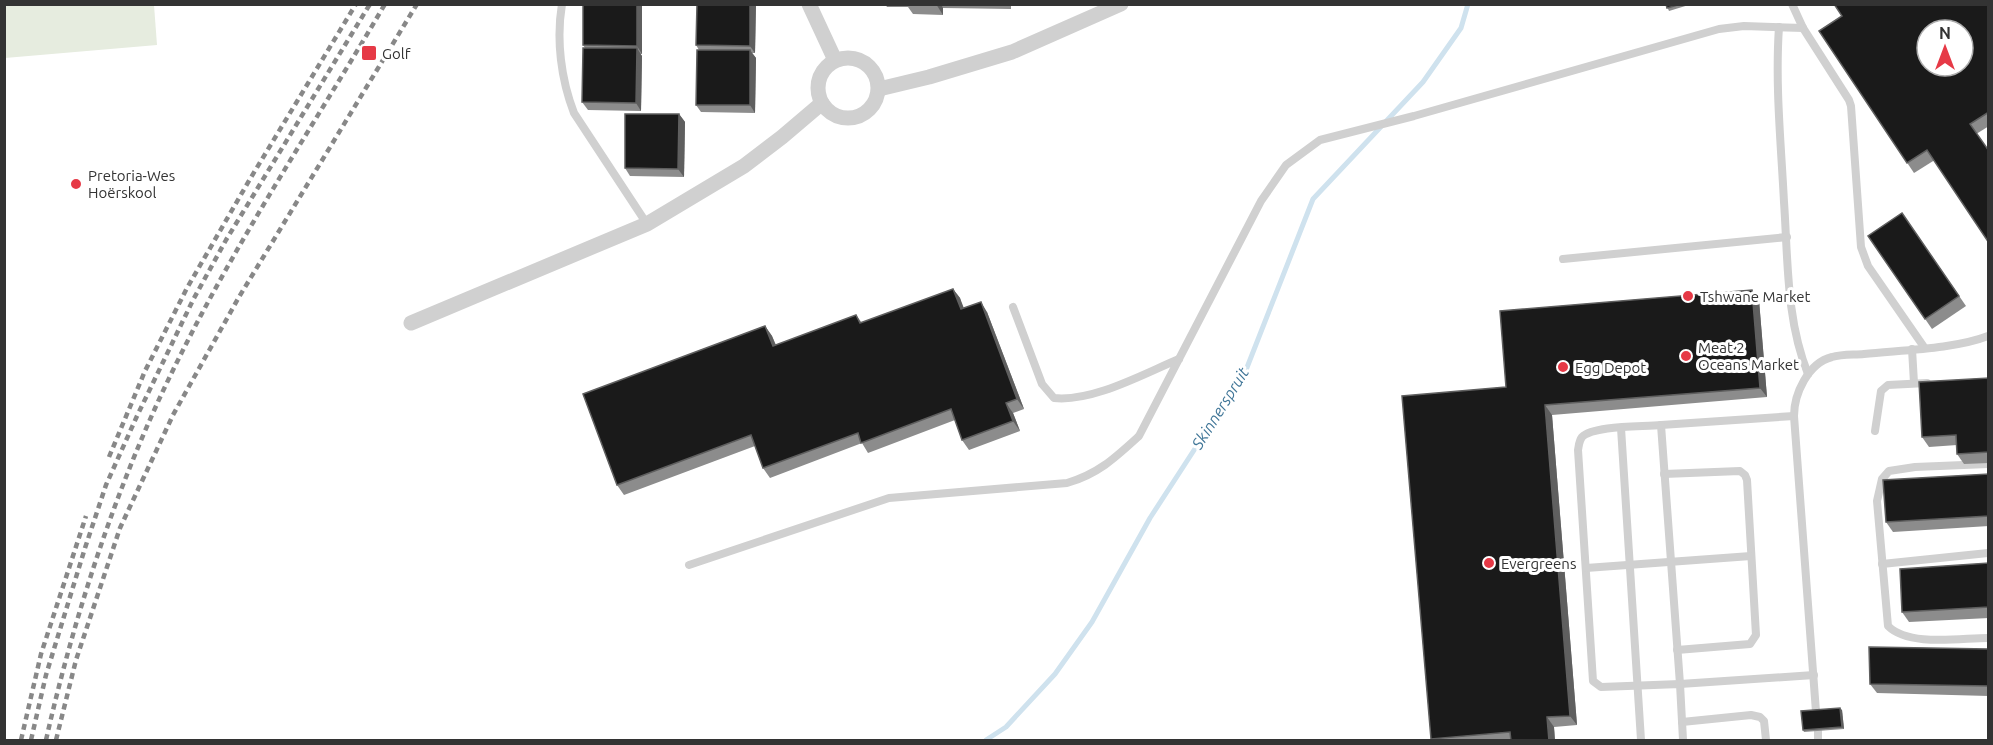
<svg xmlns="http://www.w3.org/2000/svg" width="1993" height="745" font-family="Ubuntu,sans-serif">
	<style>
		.park { fill: #e6ecdf }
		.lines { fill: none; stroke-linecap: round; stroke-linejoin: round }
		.stream { stroke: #cfe2ee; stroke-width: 5 }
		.service { stroke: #d0d0d0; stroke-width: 8 }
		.minor { stroke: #d0d0d0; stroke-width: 15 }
		.rail { stroke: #888; stroke-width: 4.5; stroke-dasharray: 6 4.5; stroke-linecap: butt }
		.wall { fill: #8c8c8c }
		.shaded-wall { fill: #5f5f5f }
		.building { fill: #1a1a1a; stroke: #5f5f5f; stroke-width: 1.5; fill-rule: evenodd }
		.poi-dot { fill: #e63946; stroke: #fff; stroke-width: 2 }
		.labels { text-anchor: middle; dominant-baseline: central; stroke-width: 6; stroke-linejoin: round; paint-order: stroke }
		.poi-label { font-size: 15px; fill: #333; stroke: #fff; text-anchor: start }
		.water-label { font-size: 16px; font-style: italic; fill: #3f7597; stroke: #fff }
	</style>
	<rect width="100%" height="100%" fill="#fff"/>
	<!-- park -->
	<polygon class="park" points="5,4 154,5 157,45 5,58"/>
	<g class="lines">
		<!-- stream -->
		<polyline class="stream" points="986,740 1006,727 1055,674 1092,622 1150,518 1246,370 1313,199 1423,82 1461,28 1468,4"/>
		<!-- service -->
		<g class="service">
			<path d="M562 4C556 40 561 79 574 113L647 224"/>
			<polyline points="1792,4 1803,28 1849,100 1851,106 1861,247 1868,266 1924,347"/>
			<path d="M1779 27C1775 85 1781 143 1784 202 1788 259 1786 320 1808 374"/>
			<polyline points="1563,259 1787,237"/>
			<path d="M1013 307 1042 384 1054 398C1093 402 1143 374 1179 359"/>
			<polyline points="1912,349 1914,383"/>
			<polyline points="1794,416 1661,425 1680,684 1814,675"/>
			<path d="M1661 425C1643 427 1594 425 1582 437 1579 441 1579 445 1578 450L1593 681 1601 687 1680 684 1683 740"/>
			<polyline points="1621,428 1641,740"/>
			<polyline points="1875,431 1881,391 1888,385 1927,383"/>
			<path d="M1988 464 1915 467 1889 471 1882 479 1877 501 1888 626C1909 647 1960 638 1988 638"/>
			<polyline points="1664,474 1740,471 1745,475 1747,480 1756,635 1750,644 1677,650"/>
			<polyline points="1882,564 1988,553"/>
			<path d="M689 565 889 498 1067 483C1098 474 1115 458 1139 436L1261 201 1286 165 1320 140 1414 116 1719 29 1744 26 1803 28"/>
			<polyline points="1586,568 1751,556"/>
			<path d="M1816 712 1794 416C1794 394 1808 363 1832 357 1842 354 1854 355 1864 354 1901 350 1955 349 1988 336"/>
			<polyline points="1682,722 1751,715 1760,717 1764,721 1766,740"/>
			<polyline points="1818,731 1818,740"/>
		</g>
		<!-- minor -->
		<g class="minor">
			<polyline points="809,4 835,60"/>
			<circle cx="848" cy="88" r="30"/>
			<polyline points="879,89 929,77 1012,52 1121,4"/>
			<polyline points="411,323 647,224 744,166 782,137 822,103"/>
		</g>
		<!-- rail -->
		<g class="rail">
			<polyline points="109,457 145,371 187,288 250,179 356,4"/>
			<polyline points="21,740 41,654 86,516"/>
			<polyline points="31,740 46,675 85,548 106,485 137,416 193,300 226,240 370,4"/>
			<path d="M46 740C76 608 120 474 182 352 242 232 317 120 385 4"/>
			<polyline points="56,740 76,660 120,528 173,415 239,297 417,4"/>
		</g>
	</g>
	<!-- wall -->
	<g class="wall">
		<polygon points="642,4 642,54 640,54 642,56 641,111 588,110 582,102 585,48 583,45"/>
		<polygon points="756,4 755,53 752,53 756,58 755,113 701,112 696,105 699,50 696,45"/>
		<polygon points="885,4 1011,4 1011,9 943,8 943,15 913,14 908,7 887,7"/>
		<polygon points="1666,4 1692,4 1669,11"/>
		<polygon points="1989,4 1989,126 1914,173 1819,31"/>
		<polygon points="679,114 685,122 684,177 630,176 625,168"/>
		<polygon points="1902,213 1966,306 1932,329 1868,236"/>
		<polygon points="953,289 960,298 963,308 987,312 1024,409 1013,413 1020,431 969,450 962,440 955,420 868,453 862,443 770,478 763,468 755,446 624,495 617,485 765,326 772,336 776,345 856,315 862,323"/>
		<polygon points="1759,300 1767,397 1552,415 1577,725 1554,727 1555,741 1432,741 1431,739 1506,387"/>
		<polygon points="1989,378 1989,463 1964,464 1957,454 1957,445 1929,447 1922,437"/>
		<polygon points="1989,474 1989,526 1893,532 1886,522"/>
		<polygon points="1989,563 1989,618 1909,622 1902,612"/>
		<polygon points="1989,649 1989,696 1877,693 1870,684"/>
		<polygon points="1842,710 1844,729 1804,732 1803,730"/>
	</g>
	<!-- shaded-wall -->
	<g class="shaded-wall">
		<polygon points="637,4 642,4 642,54 637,46"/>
		<polygon points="750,4 756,4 755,53 750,46"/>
		<polygon points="936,4 941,4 943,8 943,15"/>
		<polygon points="637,48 642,56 641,111 636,103"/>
		<polygon points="750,50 756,58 755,113 750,105"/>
		<polygon points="679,114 685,122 684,177 678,169"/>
		<polygon points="953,289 960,298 968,319 961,309"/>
		<polygon points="1752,290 1759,300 1767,397 1760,388"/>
		<polygon points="981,302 987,312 1024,409 1017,399"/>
		<polygon points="765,326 772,336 780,356 773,346"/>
		<polygon points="1006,403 1013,413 1020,431 1013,421"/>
		<polygon points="1545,405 1552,415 1577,725 1570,716"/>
		<polygon points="1840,708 1842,710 1844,729 1842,727"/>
		<polygon points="1547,717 1554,727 1555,741 1549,741"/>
	</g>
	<!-- building -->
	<g class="building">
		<polygon points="583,4 637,4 637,46 583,45"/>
		<polygon points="697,4 750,4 750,46 696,45"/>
		<polygon points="1666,4 1681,4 1667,8"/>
		<path d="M1834 4H1989V112L1970 124 1989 151V243L1927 150 1907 163 1819 31 1842 16ZM1927 30H1963V66H1927Z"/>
		<polygon points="583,48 637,48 636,103 582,102"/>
		<polygon points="697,50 750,50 750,105 696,105"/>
		<polygon points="625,114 679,114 678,169 625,168"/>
		<polygon points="1902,213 1959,296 1925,319 1868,236"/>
		<polygon points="953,289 961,309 981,302 1017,399 1006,403 1013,421 962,440 951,409 861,443 858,433 763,468 751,435 617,485 583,394 765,326 773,346 856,315 860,323"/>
		<polygon points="1752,290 1760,388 1545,405 1570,716 1547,717 1549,741 1511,741 1510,732 1431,739 1402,396 1506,387 1500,311"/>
		<polygon points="1989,378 1989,452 1957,454 1956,435 1922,437 1919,382"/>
		<polygon points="1989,474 1989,516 1886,522 1883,480"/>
		<polygon points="1989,563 1989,607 1902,612 1900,569"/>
		<polygon points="1869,647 1989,649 1989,686 1870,684"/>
		<polygon points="1840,708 1842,727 1803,730 1801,711"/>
	</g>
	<!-- markers -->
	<g class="poi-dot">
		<rect x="361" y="45" width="16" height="16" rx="3"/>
		<circle cx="76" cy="184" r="6"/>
		<circle cx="1688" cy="296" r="6"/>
		<circle cx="1686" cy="356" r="6"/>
		<circle cx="1563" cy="367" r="6"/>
		<circle cx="1489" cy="563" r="6"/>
	</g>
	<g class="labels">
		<!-- poi labels -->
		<g class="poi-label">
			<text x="382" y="53">Golf</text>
			<text x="88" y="175">Pretoria-Wes<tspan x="88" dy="17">Hoërskool</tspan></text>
			<text x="1700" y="296">Tshwane Market</text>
			<text x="1698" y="347">Meat 2<tspan x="1698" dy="17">Oceans Market</tspan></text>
			<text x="1575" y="367">Egg Depot</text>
			<text x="1501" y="563">Evergreens</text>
		</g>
		<!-- water labels -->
		<g class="water-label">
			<text transform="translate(1220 408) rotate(-58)">Skinnerspruit</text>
		</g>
	</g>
	<!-- border -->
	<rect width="1993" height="745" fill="none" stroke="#333333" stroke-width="12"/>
	<!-- north arrow -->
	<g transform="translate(1945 48)"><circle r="28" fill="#ffffff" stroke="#adadad" stroke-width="1.5"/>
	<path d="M0-4.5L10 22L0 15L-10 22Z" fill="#e63946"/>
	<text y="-9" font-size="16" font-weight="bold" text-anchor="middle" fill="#333333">N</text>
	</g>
</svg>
